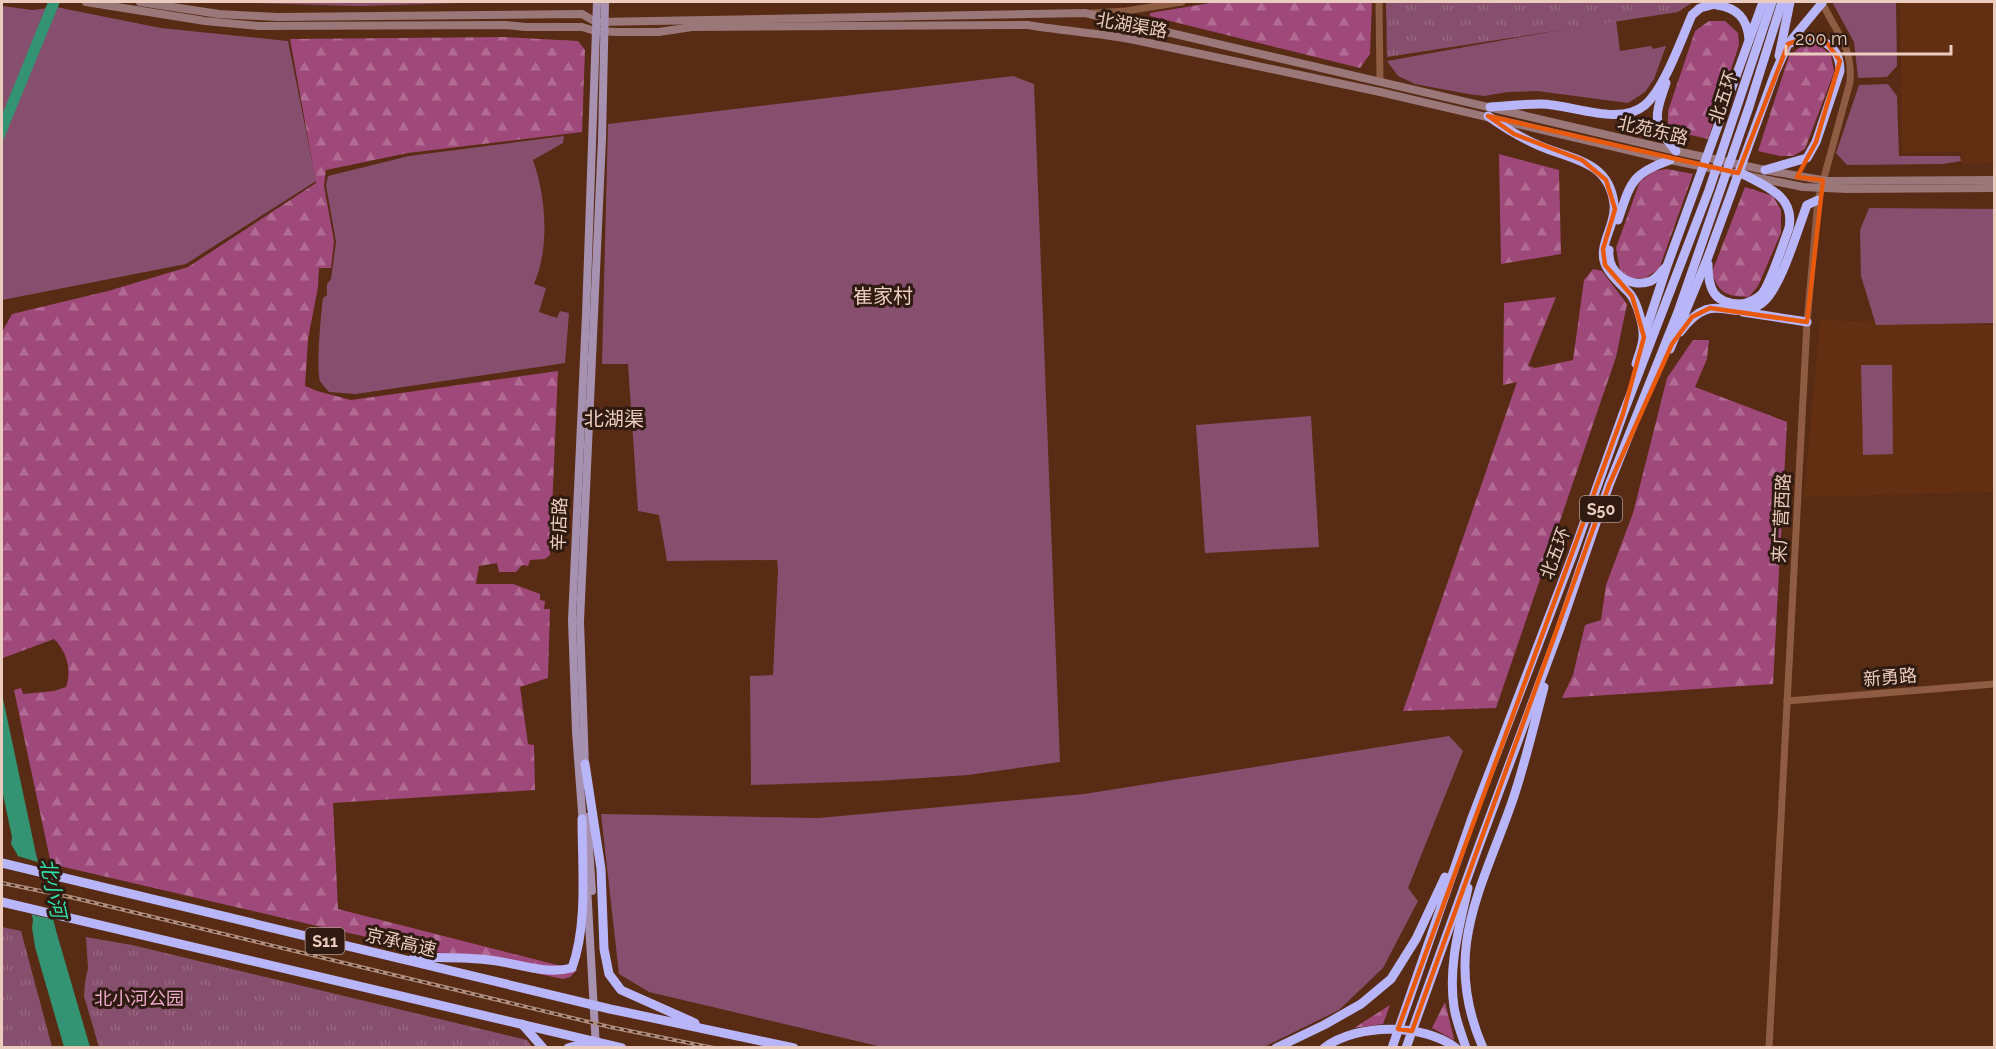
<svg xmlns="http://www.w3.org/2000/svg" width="1996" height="1049" font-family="Raleway,'Noto Sans SC',sans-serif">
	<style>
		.built { fill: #632f13 }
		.grass { fill: #864f6d }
		.forest { fill: url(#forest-firs) }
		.park { fill: url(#park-tufts) }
		.water { fill: #339372 }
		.pier { fill: #582b14 }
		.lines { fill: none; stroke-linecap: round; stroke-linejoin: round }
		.tertiary { stroke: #8d5c43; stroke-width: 7 }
		.secondary { stroke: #9a7779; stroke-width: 8 }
		.primary { stroke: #a791b0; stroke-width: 8 }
		.motorway { stroke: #b8b5f8; stroke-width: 9 }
		.rail-casing { stroke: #b08c7b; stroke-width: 4 }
		.rail { stroke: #2f1b11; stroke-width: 1.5; stroke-dasharray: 4.5; stroke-linecap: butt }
		.marked { fill: none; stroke: #e8590c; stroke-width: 4.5; stroke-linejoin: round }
		.labels { text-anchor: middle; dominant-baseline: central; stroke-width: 6; stroke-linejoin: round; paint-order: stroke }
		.shield { fill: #2f1b11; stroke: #b2988b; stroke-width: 1.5 }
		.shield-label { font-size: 16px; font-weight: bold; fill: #eacdbf }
		.street-label { font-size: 18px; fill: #eacdbf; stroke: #2f1b11 }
		.park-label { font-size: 18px; fill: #f2abd0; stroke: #2f1b11 }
		.neighbourhood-label { font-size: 20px; fill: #eacdbf; stroke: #2f1b11 }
		.water-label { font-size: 20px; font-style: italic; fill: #2de3ad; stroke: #2f1b11 }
	</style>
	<defs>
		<pattern id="forest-firs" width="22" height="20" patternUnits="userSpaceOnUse" patternTransform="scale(1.5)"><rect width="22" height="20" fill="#9f487a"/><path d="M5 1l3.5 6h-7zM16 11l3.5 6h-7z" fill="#b16a91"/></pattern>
		<pattern id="park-tufts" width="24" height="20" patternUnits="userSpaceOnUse" patternTransform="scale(1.5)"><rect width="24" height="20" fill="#864f6d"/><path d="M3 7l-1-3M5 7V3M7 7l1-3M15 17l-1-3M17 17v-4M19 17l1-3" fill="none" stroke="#976780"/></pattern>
	</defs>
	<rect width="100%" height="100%" fill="#582b14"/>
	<!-- built -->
	<g class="built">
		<polygon points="1900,2 1994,2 1994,163 1961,164 1961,152 1902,153"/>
		<polygon points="1820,320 1994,325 1994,492 1804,497"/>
	</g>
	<!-- grass -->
	<g class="grass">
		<polygon points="1832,2 1896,2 1897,66 1887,77 1858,78 1854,42"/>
		<polygon points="2,6 33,10 56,7 161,28 288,41 316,181 186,264 2,300"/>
		<polygon points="1616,20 1620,51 1651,46 1653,49 1666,46 1654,79 1645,92 1628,103 1537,91 1508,92 1484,96 1468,94 1415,84 1398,76 1387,61"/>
		<polygon points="1013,76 1034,84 1060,762 968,775 876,781 751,785 750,676 773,675 778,570 777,560 667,561 659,515 638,511 628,364 602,364 608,124"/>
		<polygon points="1888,84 1897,96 1899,156 1960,156 1961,161 1943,164 1847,165 1836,153 1859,85"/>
		<path d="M564 136 563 143 533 160C546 197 550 247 534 284L546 288 539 312 557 318 560 311 569 313 565 363 356 394 329 392C326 388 322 385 320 381 316 369 321 313 323 298L327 295V284L331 279 336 242 326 185 328 176 409 156Z"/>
		<polygon points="1869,208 1994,209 1994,323 1876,325 1861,276 1860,230"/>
		<polygon points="1861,365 1892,365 1893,454 1863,455"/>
		<polygon points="1311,416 1319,547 1205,553 1196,425"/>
		<polygon points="1449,736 1463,751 1408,888 1418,901 1383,968 1339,1010 1264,1047 882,1047 649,992 619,974 601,814 818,818 1084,794"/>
	</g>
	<!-- forest -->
	<g class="forest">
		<polygon points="1216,2 1372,2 1370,54 1360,68 1150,16 1150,13"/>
		<polygon points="1709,21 1725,21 1738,33 1739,45 1708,139 1682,133 1668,126 1668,111 1695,31"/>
		<path d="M505 37 578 41 585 50 582 132 408 153 326 170 324 186 334 241 331 268H319L318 287 308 339 305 386 317 391 351 400 558 371 550 555 545 559 530 560 528 566 522 565 516 572H499L497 563 479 566 476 584H513L540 594V600L545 601 544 609H550L548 678 520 687 528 744 534 745 535 790 333 803 338 909 577 970 570 977 563 979 330 929 51 864 14 690 21 688 23 694 54 691 66 687C72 670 67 652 54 639L3 658 2 650V332L12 314 108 291 188 267 316 183 290 39Z"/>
		<polygon points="1817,44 1831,55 1834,72 1805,149 1793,156 1780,156 1758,151 1789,56 1803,45"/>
		<polygon points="1499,154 1559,170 1561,254 1501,264"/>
		<polygon points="1667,169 1693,174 1659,269 1645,278 1630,278 1620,270 1616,248 1640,181 1655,171"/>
		<path d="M1745 187 1773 196 1781 210V233L1758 286 1749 297C1727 296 1718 294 1712 272Z"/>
		<polygon points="1593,269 1602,271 1627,304 1616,357 1496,708 1403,711 1517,382 1503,385 1504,303 1556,297 1528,366 1535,368 1573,360 1584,280"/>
		<polygon points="1693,340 1709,340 1707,359 1695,387 1787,422 1773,684 1562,698 1573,675 1585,625 1601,620 1606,585 1633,513 1667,378"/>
		<polygon points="1445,1002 1454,1039 1454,1040 1432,1028"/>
		<polygon points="1390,1005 1383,1024 1354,1028"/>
	</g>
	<!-- park -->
	<g class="park">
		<polygon points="224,2 466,2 461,3 357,6"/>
		<polygon points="1386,2 1693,2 1678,12 1387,57"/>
		<polygon points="2,927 21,931 52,1047 2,1047"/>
		<polygon points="86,937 132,945 527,1040 532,1047 99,1047 84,996 85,983 88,968"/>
	</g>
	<!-- water -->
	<g class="water">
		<polygon points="48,2 60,2 2,143 2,115"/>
		<polygon points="2,694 36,854 57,934 90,1047 64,1047 35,947 32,928 33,920 17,854 11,844 12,837 2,790"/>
	</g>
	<!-- pier -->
	<polygon class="pier" points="14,855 41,863 56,920 29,914"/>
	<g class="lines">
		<!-- tertiary -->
		<g class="tertiary">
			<polyline points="1379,2 1380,82"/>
			<polyline points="1092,13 1126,11 1182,2"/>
			<polyline points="1787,701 1994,684"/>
			<path d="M1769 1048 1807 322 1818 200 1850 82C1853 45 1835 32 1822 2"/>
		</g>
		<!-- secondary -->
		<g class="secondary">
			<path d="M86 2 205 21 259 26 506 25 525 27H582L595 31 617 32H659L692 27 1028 25C1063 31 1099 33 1135 40L1380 92 1670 160 1803 187 1847 189 1994 188"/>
			<polyline points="140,2 219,14 277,17 582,14 596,22 1085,13 1676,151 1765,170 1827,181 1994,180"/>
		</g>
		<!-- primary -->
		<g class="primary">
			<polyline points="585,768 580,621 602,139 605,2"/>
			<polyline points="587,817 592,891"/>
			<polyline points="583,825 576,732 572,620 586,315 597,2"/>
			<polyline points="587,886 596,1048"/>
		</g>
		<!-- motorway -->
		<g class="motorway">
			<path d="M1717 5C1737 8 1747 18 1749 39"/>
			<polyline points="1779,56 1790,2"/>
			<path d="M1666 83C1654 118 1652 123 1676 151"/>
			<path d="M1490 107C1507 106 1524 104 1541 104 1571 104 1619 127 1645 105 1664 89 1681 40 1692 15L1700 8 1723 2"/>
			<path d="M1488 116C1505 128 1521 138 1540 146 1573 160 1609 161 1614 204 1617 225 1596 246 1606 266 1612 278 1622 285 1630 294 1637 302 1644 327 1643 337 1643 346 1638 356 1636 364"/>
			<path d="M1765 170 1807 158 1816 142 1840 71C1840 42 1814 32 1791 43"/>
			<path d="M1618 220C1631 182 1631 174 1670 160"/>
			<path d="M1609 250C1607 273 1630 289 1651 281 1657 278 1661 272 1665 268"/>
			<path d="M1708 264C1708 288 1713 304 1741 304 1748 303 1757 299 1762 294 1771 282 1783 244 1789 228 1795 196 1767 187 1743 174"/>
			<polyline points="1743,312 1807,322"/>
			<path d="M1680 332C1715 285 1730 326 1762 303 1781 289 1798 228 1807 205L1818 200"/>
			<polyline points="1644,336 1667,266 1763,2"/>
			<polyline points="1670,349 1708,257 1775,73 1788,44 1822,3"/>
			<polyline points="585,764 601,869 604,949 609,974 621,990 695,1023"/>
			<polyline points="2,863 610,1009 794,1048"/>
			<polyline points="2,902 622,1048"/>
			<path d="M414 957C438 958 464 957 489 960 518 963 543 975 572 968 588 924 582 866 582 819"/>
			<polyline points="522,1024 543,1048"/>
			<polyline points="568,1048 592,1041"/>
			<polyline points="1276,1048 1324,1025 1361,1004 1391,979 1416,939 1445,877"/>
			<path d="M1324 1048C1357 1023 1423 1023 1456 1048"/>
			<polyline points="1392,1048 1473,815 1573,554 1623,414 1709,190 1772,2"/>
			<polyline points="1406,1048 1477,851 1559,631 1609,485 1678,312 1749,107 1782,2"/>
			<path d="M1466 1048C1462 1035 1456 1021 1454 1007 1448 967 1459 928 1468 888"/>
			<path d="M1483 1048C1441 952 1481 891 1512 802 1525 764 1534 725 1544 687"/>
		</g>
		<defs>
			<polyline id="rail" points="2,883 70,897 610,1027 714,1048"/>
		</defs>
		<!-- rail casing -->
		<use href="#rail" class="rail-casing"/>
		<!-- rail -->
		<use href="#rail" class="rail"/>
	</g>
	<!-- marked area -->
	<path class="marked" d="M1809 37 1827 43 1840 61 1816 142 1797 177 1823 180 1807 322 1710 308 1692 317 1672 344 1609 485 1412 1031 1398 1029 1623 414 1644 337 1632 296 1605 265 1603 249 1615 209 1606 180 1582 160 1514 134 1488 116 1738 173 1788 44Z"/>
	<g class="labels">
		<!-- shield labels -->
		<g class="shield">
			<rect x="1580" y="496" width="42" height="26" rx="4.5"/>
			<rect x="305.5" y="928" width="39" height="26" rx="4.5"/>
		</g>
		<g class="shield-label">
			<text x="1601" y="509">S50</text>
			<text x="325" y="941">S11</text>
		</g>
		<!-- street labels -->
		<g class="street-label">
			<text transform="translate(1132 25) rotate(10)">北湖渠路</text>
			<text transform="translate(1723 97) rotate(-72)">北五环</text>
			<text transform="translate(1653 130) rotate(13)">北苑东路</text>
			<text transform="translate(1781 518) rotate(-87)">来广营西路</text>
			<text transform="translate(559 524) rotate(-88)">辛店路</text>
			<text transform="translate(1555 553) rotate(-70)">北五环</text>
			<text transform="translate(1890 677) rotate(-5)">新勇路</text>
			<text transform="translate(401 942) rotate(13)">京承高速</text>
		</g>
		<!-- park labels -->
		<g class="park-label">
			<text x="139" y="998">北小河公园</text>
		</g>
		<!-- neighbourhood labels -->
		<g class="neighbourhood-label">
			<text x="883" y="296">崔家村</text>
			<text x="614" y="419">北湖渠</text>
		</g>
		<!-- water labels -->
		<g class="water-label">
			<text transform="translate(53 888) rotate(78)">北小河</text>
		</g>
	</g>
	<!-- border -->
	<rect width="1996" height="1049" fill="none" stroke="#eacdbf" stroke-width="6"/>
	<!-- scale -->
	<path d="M1786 45v9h165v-9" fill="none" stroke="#eacdbf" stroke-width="3"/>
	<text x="1795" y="45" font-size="18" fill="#eacdbf" stroke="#2f1b11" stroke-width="4.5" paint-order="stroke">200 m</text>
</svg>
